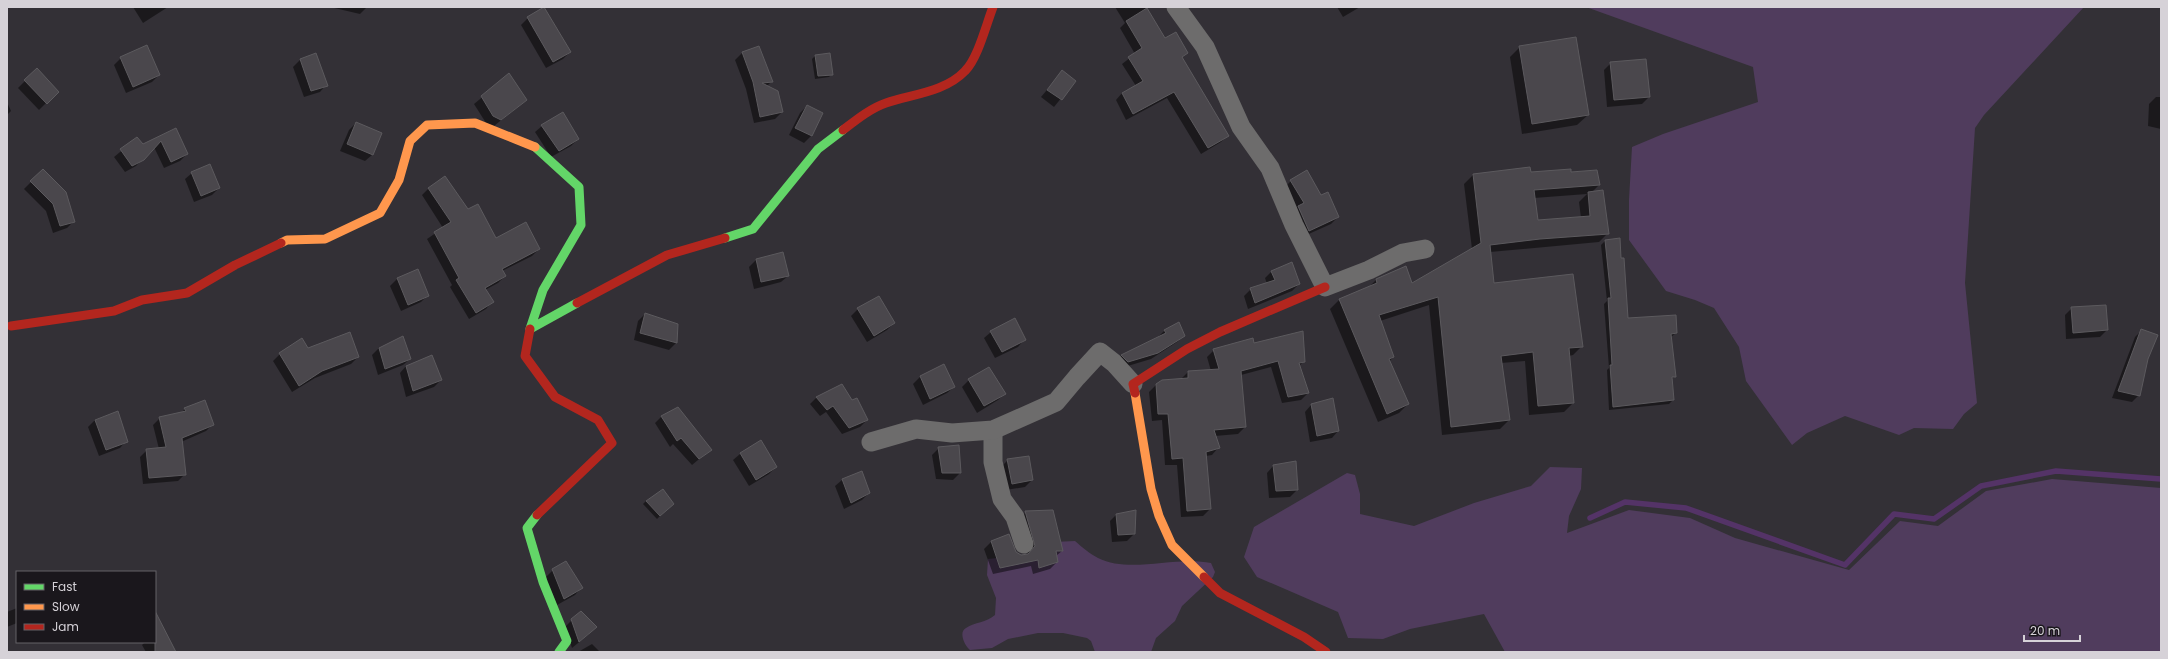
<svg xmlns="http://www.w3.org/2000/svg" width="2168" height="659" font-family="Poppins,sans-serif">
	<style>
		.green { fill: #503c5d }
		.shadow { fill: #0007; fill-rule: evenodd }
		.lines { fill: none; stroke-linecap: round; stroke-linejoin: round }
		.stream { stroke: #543367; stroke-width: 5.5 }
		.building { fill: #4a474c; stroke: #5c5a5e }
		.street { stroke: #6d6c6c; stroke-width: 19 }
		.fast { stroke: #63d668; stroke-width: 9 }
		.slow { stroke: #ff974d; stroke-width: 9 }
		.jam { stroke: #b3261e; stroke-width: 9 }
	</style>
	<rect width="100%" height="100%" fill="#333036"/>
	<!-- green -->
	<g class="green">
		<polygon points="1586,7 2084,7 1984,115 1975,128 1965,283 1977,403 1964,414 1953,429 1914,428 1899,435 1845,416 1807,433 1792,445 1746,381 1739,347 1714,308 1695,300 1666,291 1629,240 1629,200 1632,147 1663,134 1758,102 1753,67"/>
		<polygon points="1550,467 1582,468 1581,489 1569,516 1567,533 1629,510 1690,518 1735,538 1849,570 1900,521 1938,526 1986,491 2052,479 2161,488 2161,652 1505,652 1484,614 1410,629 1383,639 1348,638 1338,612 1257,577 1244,557 1254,527 1347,473 1355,475 1360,494 1360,514 1414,526 1474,503 1531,486"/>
		<path d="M1075 541C1082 547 1090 554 1098 558 1130 574 1174 556 1211 563L1215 572 1213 577 1182 606 1175 621 1156 638 1151 652H1095L1091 641 1087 638 1063 633H1038L1008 639 992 648 970 650C965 646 958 632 966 628 975 622 986 623 995 615L996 598 987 575 988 559 1025 555 1054 542Z"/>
	</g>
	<!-- shadow -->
	<g class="shadow">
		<polygon points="133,7 168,7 143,23"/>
		<polygon points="330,7 367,7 360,14"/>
		<polygon points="1115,7 1145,7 1165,39 1187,53 1181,58 1228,135 1221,142 1201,154 1167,98 1126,120 1116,100 1122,93 1136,86 1122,64 1135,54 1120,28 1125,23"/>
		<polygon points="1337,7 1360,7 1343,17"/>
		<polygon points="528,18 570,52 563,59 546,68 521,25"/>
		<polygon points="759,47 772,81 767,86 782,112 775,119 754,123 746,89 735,60 742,53"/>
		<polygon points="1520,47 1588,115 1577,125 1522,134 1510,57"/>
		<polygon points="316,55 326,85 320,92 304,97 293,67 300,60"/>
		<polygon points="815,56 832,74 829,77 815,79 812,59"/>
		<polygon points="121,58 159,75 152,82 126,93 114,65"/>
		<polygon points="1611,63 1649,97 1642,104 1607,107 1604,70"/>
		<polygon points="36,70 58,91 39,110 18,88"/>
		<polygon points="1062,72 1075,81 1054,107 1041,97"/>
		<polygon points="509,75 526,100 494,126 486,123 474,104"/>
		<polygon points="2156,97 2161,97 2161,129 2148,126 2149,104"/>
		<polygon points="7,102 11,111 7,115"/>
		<polygon points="807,106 822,114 811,136 804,143 789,135 800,113"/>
		<polygon points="356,123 381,133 372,155 365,161 340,151 349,130"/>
		<polygon points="542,126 578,139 571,146 551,157 535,132"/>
		<polygon points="175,129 187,154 180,161 164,168 154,147 136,166 125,172 114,157 137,138 142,145"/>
		<polygon points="43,170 74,221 67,228 53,233 46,211 24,189"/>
		<polygon points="192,173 219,188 212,195 194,202 185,179"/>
		<path d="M1570 173 1599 185 1592 192 1608 233 1599 242 1490 252 1493 284 1582 346 1573 355 1569 356 1573 403 1564 412 1529 415 1525 361 1501 363 1509 420 1500 429 1442 435 1429 305 1380 321 1393 357 1389 362 1408 404 1399 413 1378 422 1330 309 1339 300 1368 288 1376 280 1411 284 1472 249 1464 184 1473 175ZM1587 194 1579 202 1581 218 1537 221 1534 198Z"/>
		<polygon points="1291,181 1320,197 1338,217 1331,224 1302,237 1284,188"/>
		<polygon points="429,188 467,211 495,239 539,249 532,256 502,271 505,276 498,283 485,290 492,302 486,309 469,319 450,287 452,285 427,239 443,228 422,195"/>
		<polygon points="1605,241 1620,260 1627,319 1676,333 1671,337 1675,376 1672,379 1673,400 1669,404 1609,410 1607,370 1609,368 1604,304 1607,301 1601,245"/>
		<polygon points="783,254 788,276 781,282 754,289 749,267 756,260"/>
		<polygon points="418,271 428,295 421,302 401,311 390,286 397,279"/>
		<polygon points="1271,272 1299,284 1292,291 1248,309 1244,296 1251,289 1267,284 1265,278"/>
		<polygon points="2072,308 2107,330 2100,337 2066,339 2065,315"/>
		<polygon points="858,309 894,323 887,330 867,342 851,316"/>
		<polygon points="645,314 677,325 676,343 669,350 634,340 638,321"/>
		<polygon points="1165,330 1184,336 1177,342 1151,359 1121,368 1115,362 1121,355 1158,337"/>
		<polygon points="2142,330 2147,358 2139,395 2132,402 2112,398 2135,337"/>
		<polygon points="991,332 1024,340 1018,347 995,358 984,338"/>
		<polygon points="1253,344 1304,361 1299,366 1308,393 1301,400 1282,403 1271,367 1241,375 1245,427 1238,434 1215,436 1218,448 1212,455 1206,456 1210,509 1203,516 1181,517 1177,465 1165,465 1162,420 1152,421 1149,392 1156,385 1181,379 1188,372 1211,371 1207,357 1214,350"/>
		<polygon points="379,348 410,359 403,365 378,375 372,355"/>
		<polygon points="308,349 358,357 351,364 315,378 292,392 273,361 280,354"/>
		<polygon points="944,365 954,387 947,393 923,405 913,384 920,377"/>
		<polygon points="406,366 441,380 434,387 406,397 400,373"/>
		<polygon points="989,368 1004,394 998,400 977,413 962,387 969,380"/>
		<polygon points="817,397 851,402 867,420 860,427 842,434 826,412 820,416 810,404"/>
		<polygon points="1311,405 1338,431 1332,438 1310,442 1305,412"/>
		<polygon points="185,409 213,424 206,431 181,442 185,474 178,481 143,484 140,457 147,450 159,449 153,425 160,418 180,414"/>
		<polygon points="678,409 710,450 692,465 673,444 670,447 655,423 661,417"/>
		<polygon points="117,412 126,441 120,448 99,456 88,427 95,420"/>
		<polygon points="761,441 776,467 769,474 749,486 733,460 740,454"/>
		<polygon points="939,448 960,473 953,480 936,479 932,455"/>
		<polygon points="1008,460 1032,480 1025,487 1006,490 1001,467"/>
		<polygon points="1273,466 1297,490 1290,497 1269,498 1267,473"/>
		<polygon points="861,472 869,493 862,500 844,509 835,486 842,480"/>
		<polygon points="646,501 672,504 657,519 643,504"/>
		<polygon points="1026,512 1062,551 1056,556 1057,562 1050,569 1033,574 1031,566 993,574 984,549 991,542 1021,556 1028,553 1019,519"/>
		<polygon points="1117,514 1134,534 1127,541 1112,542 1110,521"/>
		<polygon points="553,570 581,588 575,595 557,605 546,577"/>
		<polygon points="17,608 17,623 7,627 7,612"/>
		<polygon points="572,620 589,634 572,648 565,627"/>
		<polygon points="155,635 169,652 146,652 142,645 145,642 155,642"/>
		<polygon points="592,644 600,652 578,652"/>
	</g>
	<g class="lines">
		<!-- stream -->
		<polyline class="stream" points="1590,518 1625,502 1686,508 1845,565 1894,514 1934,519 1981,486 2056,471 2161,479"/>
	</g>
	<!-- building -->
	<g class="building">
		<polygon points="544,7 571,52 553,62 527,17"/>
		<polygon points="1147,8 1165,38 1176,32 1188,53 1182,57 1229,136 1208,148 1174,92 1133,114 1122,93 1143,81 1128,57 1142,48 1126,21"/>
		<polygon points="1576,37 1589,115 1532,124 1519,46"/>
		<polygon points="147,45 160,75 133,87 120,57"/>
		<polygon points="759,46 773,82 762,83 778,91 783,112 760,117 753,82 742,52"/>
		<polygon points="316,53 328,86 311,91 300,59"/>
		<polygon points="830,53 833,75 818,76 815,55"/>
		<polygon points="1646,59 1650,97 1614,100 1610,62"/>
		<polygon points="37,68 59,92 47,104 24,80"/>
		<polygon points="1062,70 1076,81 1062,100 1047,90"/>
		<polygon points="509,73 527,100 501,120 493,116 481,96"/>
		<polygon points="807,105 823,113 812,136 795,128"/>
		<polygon points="563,112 579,139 559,151 541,125"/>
		<polygon points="356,122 382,133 373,155 347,144"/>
		<polygon points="176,128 188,154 171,162 161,141 144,160 132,166 120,149 137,137 143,144"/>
		<polygon points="210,164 220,188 201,196 191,172"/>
		<polygon points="1530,167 1531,172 1571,169 1571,172 1597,170 1600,185 1534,190 1538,220 1590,216 1588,192 1603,190 1609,234 1540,239 1490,245 1494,283 1573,274 1583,347 1569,348 1574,403 1538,406 1533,352 1501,356 1510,420 1451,427 1438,297 1379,315 1394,357 1389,359 1409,404 1387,414 1339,299 1377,283 1376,279 1406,266 1412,283 1481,243 1473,174"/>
		<polygon points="43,169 66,192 75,222 60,226 53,204 30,181"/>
		<polygon points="1307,170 1321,195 1328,192 1339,217 1309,231 1298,206 1304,203 1290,180"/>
		<polygon points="445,176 468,209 478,204 496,238 526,222 540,249 502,269 506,276 485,288 494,302 476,313 456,280 459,278 434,232 451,222 428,188"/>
		<polygon points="1620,238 1621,258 1624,258 1628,318 1676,315 1677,333 1671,334 1676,377 1672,377 1674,400 1613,407 1610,365 1612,365 1608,298 1611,298 1605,240"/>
		<polygon points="783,252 789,276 761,282 756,259"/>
		<polygon points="1292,262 1300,284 1255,303 1250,288 1275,280 1271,271"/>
		<polygon points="418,269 429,296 408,305 397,278"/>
		<polygon points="879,296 895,323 874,336 857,308"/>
		<polygon points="2106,305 2108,330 2073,333 2071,307"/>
		<polygon points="645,313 678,324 677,343 640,333"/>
		<polygon points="1015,318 1026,340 1002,352 990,331"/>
		<polygon points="1179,322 1185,336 1158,353 1128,362 1121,355 1166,333 1164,330"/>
		<polygon points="2141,329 2158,335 2148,359 2140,396 2118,391"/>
		<polygon points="1303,331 1305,362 1299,363 1309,393 1288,397 1278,361 1241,371 1246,427 1214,430 1220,448 1206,452 1211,509 1187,511 1183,458 1172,459 1168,414 1158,414 1156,384 1162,380 1188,378 1188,371 1219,369 1213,349 1253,338 1254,343"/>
		<polygon points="350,332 359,357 322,371 299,386 279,353 302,338 308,348"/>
		<polygon points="403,336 411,359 385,369 379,348"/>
		<polygon points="432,355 442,380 413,391 406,366"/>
		<polygon points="944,364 955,387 930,399 920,376"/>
		<polygon points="989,367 1006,394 984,406 968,379"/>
		<polygon points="842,384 852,400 857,398 868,420 849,428 833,406 827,410 816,397"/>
		<polygon points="1333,398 1339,431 1317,436 1311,404"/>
		<polygon points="205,400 214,425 182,438 186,475 149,478 146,449 166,447 159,417 186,411 184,408"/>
		<polygon points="678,407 712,450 699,459 681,438 677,441 661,416"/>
		<polygon points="118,411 128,442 106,450 95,420"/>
		<polygon points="761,440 777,467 756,480 740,453"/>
		<polygon points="959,445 961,473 942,473 938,447"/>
		<polygon points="1029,456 1033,480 1012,484 1007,459"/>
		<polygon points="1296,461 1298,490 1276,491 1273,465"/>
		<polygon points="862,471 870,493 851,503 842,479"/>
		<polygon points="663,489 674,504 660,516 646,501"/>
		<polygon points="1053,510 1063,551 1056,551 1058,562 1039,568 1038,560 1000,568 991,541 1009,534 1016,552 1021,555 1028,554 1035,546 1025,511"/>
		<polygon points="1136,510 1135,534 1118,535 1116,514"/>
		<polygon points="566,561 583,588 564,599 552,569"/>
		<polygon points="155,611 176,652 155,652"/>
		<polygon points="581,611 597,627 579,642 571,619"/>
	</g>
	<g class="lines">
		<!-- street -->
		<g class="street">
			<polyline points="1176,7 1205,47 1241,127 1270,168 1294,225 1325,287 1369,270 1403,253 1425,249"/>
			<polyline points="993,430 993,462 1002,499 1015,517 1024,544"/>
			<polyline points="871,442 916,429 952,433 993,430 1056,402 1077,377 1100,352 1114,363 1133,384"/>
		</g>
		<!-- fast -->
		<g class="fast">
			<polyline points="535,147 579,187 581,225 543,290 530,329 577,303"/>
			<polyline points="725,238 753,229 818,149 843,130"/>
			<polyline points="537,515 527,528 543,582 567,641 559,652"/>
		</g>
		<!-- slow -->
		<g class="slow">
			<polyline points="281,243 287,240 325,239 380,213 399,180 410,141 427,125 475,123 535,147"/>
			<polyline points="1135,393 1151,489 1159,516 1172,545 1204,577"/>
		</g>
		<!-- jam -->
		<g class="jam">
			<path d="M843 130C856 120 871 108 886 103 913 94 945 92 965 71 978 58 986 25 993 7"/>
			<polyline points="577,303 667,255 725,238"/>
			<polyline points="11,326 114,311 142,300 187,293 235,265 281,243"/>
			<polyline points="530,329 525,356 555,397 598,420 612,443 537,515"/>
			<polyline points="1135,393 1133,384 1187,349 1220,332 1325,287"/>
			<polyline points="1204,577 1220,593 1304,637 1326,652"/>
		</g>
	</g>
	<!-- border -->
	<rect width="2168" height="659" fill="none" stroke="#d6d2d8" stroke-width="16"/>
	<!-- legend -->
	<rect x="16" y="571" width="140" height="72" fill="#1a171c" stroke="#656267"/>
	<rect x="24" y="584" width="20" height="6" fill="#63d668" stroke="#656267"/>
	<text x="52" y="591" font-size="12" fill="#d6d2d8">Fast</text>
	<rect x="24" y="604" width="20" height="6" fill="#ff974d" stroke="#656267"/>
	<text x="52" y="611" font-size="12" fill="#d6d2d8">Slow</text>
	<rect x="24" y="624" width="20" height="6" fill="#b3261e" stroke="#656267"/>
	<text x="52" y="631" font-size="12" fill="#d6d2d8">Jam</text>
	<!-- scale -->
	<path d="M2024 635v6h56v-6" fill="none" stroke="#d6d2d8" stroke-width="2"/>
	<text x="2030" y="635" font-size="12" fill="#d6d2d8" stroke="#1a171c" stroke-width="3" paint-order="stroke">20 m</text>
</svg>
